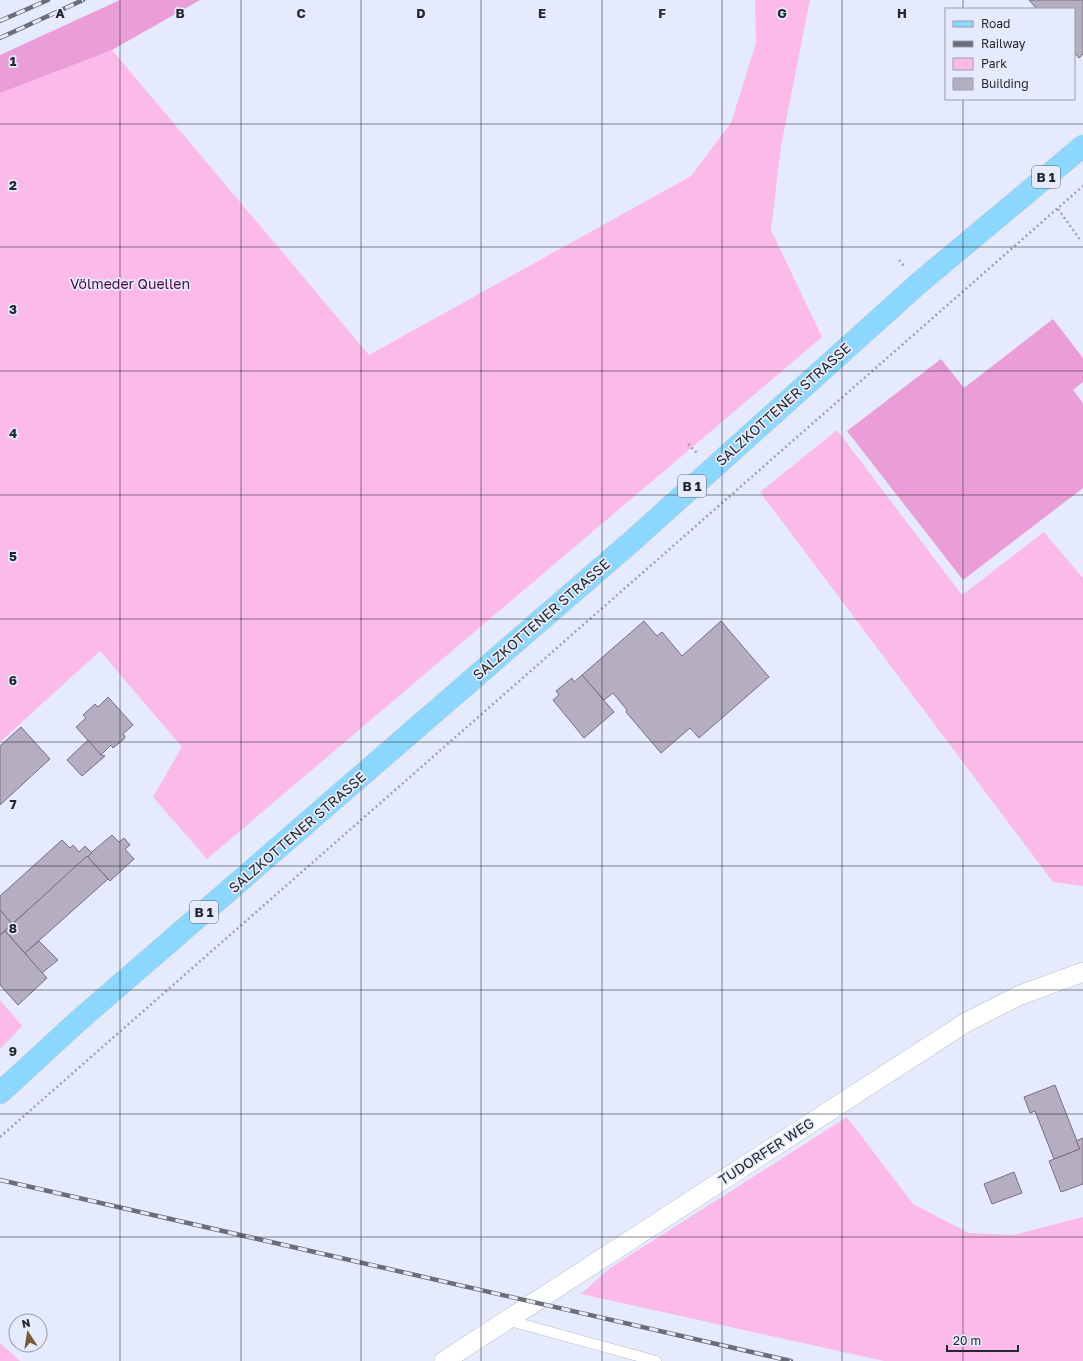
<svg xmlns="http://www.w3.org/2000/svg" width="1083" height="1361" font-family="'Golos Text',sans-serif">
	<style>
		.green { fill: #fbbae9 }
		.forest { fill: #ea9dd6 }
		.building { fill: #b5adc1; stroke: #766f81 }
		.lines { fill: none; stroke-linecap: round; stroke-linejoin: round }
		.service-casing { stroke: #b6bdd0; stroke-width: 11 }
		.minor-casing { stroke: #b6bdd0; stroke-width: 20 }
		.primary-casing { stroke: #cfd0d1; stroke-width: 23 }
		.path { stroke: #9da1af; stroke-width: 2.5; stroke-dasharray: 2 3; stroke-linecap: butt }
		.service { stroke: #fff; stroke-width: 10 }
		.minor { stroke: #fff; stroke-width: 19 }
		.primary { stroke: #8cd7fe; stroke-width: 22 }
		.rail-casing { stroke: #6a6e78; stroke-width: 4.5 }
		.rail { stroke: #e5ebfc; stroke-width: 3; stroke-dasharray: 9; stroke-linecap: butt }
		.grid { fill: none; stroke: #25282f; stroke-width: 1; stroke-opacity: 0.55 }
		.labels { text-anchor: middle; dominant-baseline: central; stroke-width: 3.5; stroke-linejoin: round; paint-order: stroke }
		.shield { fill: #e5ebfc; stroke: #5f626c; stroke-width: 1 }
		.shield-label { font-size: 13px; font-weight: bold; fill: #25282f }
		.park-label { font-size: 14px; fill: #4d0841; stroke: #e5ebfc }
		.street-label { font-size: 14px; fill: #25282f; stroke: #e5ebfc }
		.grid-label { font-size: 13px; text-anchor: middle; font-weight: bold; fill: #25282f; stroke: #e5ebfc; stroke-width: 3.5; stroke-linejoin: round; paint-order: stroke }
	</style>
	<rect width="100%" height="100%" fill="#e5ebfc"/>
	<!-- green -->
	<g class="green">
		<polygon points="755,0 810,0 781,146 771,230 822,337 207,859 153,797 182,747 100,651 0,742 0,76 101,54 112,50 369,355 691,176 731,123 756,43"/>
		<polygon points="837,430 962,595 1044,532 1083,578 1083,886 1053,882 760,492"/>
		<polygon points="0,1000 22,1026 0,1049"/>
		<polygon points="847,1117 913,1204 969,1233 1013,1235 1083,1217 1083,1361 884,1361 581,1294 610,1268"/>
		<polygon points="0,1343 20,1361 0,1361"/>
	</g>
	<!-- forest -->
	<g class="forest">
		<polygon points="120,0 200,0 112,50 0,93 0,55"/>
		<polygon points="1053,319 1083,358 1083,382 1073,390 1083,403 1083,488 963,580 847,431 941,359 964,388"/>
	</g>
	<!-- building -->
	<g class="building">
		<polygon points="1029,0 1083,0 1083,54 1079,58 1074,52 1074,9 1037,9"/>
		<polygon points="644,621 657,636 662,632 682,656 721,621 769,677 699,738 690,728 661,753 626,712 627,710 613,693 604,700 582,675"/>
		<polygon points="582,675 614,712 584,738 553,700 559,695 556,691 572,678 574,682"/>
		<polygon points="108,697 133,725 123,734 125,737 124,739 113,748 111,745 101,755 76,727 86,718 83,715 95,704 98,707"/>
		<polygon points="21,727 50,759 0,805 0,746"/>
		<polygon points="88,740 101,755 105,756 82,776 67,760"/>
		<polygon points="112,835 119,842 124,838 130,845 125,849 134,859 110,881 87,856"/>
		<polygon points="62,840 70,848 73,845 79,852 85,846 92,853 12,924 0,910 0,896"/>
		<polygon points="87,856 108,879 25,953 5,931"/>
		<polygon points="0,910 12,924 0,935"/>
		<polygon points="5,931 47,978 18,1005 0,985 0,935"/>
		<polygon points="39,941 58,960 42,973 25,953"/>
		<polygon points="1055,1085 1080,1149 1054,1159 1035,1111 1030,1113 1024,1097"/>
		<polygon points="1083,1138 1083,1184 1061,1192 1049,1161 1080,1149 1076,1141"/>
		<polygon points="1014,1172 1022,1193 992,1204 984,1184"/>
	</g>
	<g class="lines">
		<defs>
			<polyline id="service" points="507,1320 656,1361"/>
			<polyline id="minor" points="444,1361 965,1023 1018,996 1083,972"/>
			<polyline id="primary" points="0,1093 77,1022 631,542 919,283 1083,146"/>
		</defs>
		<!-- service casing -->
		<use href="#service" class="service-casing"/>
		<!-- minor casing -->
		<use href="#minor" class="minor-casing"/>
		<!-- primary casing -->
		<use href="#primary" class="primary-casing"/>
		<!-- path -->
		<g class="path">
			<polyline points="1058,209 1081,241"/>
			<polyline points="899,260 904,266"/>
			<polyline points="688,444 697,453"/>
			<polyline points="0,1137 1083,186"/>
		</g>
		<!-- service -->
		<use href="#service" class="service"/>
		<!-- minor -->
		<use href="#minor" class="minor"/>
		<!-- primary -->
		<use href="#primary" class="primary"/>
		<defs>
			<g id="rail">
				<polyline points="0,21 48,0"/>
				<polyline points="0,38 83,0"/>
				<polyline points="0,1180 791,1361"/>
			</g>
		</defs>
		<!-- rail casing -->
		<use href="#rail" class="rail-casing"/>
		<!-- rail -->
		<use href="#rail" class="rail"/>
	</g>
	<!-- grid -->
	<path class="grid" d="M120 0V1361M241 0V1361M361 0V1361M481 0V1361M602 0V1361M722 0V1361M842 0V1361M963 0V9M963 99V1361M0 124H1083M0 247H1083M0 371H1083M0 495H1083M0 619H1083M0 742H1083M0 866H1083M0 990H1083M0 1114H1083M0 1237H1083"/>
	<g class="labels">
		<!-- shield labels -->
		<g class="shield">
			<rect x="1032" y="166" width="28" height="22" rx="3"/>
			<rect x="678" y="475" width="28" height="22" rx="3"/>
			<rect x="190" y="901" width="28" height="22" rx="3"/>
		</g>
		<g class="shield-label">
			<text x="1046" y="177">B 1</text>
			<text x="692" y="486">B 1</text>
			<text x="204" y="912">B 1</text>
		</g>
		<!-- park labels -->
		<g class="park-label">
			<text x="130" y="283">Völmeder Quellen</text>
		</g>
		<!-- street labels -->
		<g class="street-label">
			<text transform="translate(783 404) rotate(-42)">SALZKOTTENER STRASSE</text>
			<text transform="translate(541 619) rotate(-41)">SALZKOTTENER STRASSE</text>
			<text transform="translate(297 832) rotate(-41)">SALZKOTTENER STRASSE</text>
			<text transform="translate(766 1151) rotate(-33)">TUDORFER WEG</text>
		</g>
	</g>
	<g class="grid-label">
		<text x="60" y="18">A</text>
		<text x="180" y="18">B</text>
		<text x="301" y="18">C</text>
		<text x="421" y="18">D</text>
		<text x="542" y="18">E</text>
		<text x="662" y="18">F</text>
		<text x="782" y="18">G</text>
		<text x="902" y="18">H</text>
		<text x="13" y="66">1</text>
		<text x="13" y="190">2</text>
		<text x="13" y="314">3</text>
		<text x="13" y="438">4</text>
		<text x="13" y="561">5</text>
		<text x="13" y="685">6</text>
		<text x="13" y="809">7</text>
		<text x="13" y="933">8</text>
		<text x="13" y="1056">9</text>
	</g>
	<!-- legend -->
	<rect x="945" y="8" width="130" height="92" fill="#e5ebfc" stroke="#989daa"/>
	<rect x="953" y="21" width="20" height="6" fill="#8cd7fe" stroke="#989daa"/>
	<text x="981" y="28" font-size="12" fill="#25282f">Road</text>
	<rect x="953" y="41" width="20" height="6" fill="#6a6e78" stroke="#989daa"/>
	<text x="981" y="48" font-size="12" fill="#25282f">Railway</text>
	<rect x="953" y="58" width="20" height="12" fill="#fbbae9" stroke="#989daa"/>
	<text x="981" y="68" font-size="12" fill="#25282f">Park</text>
	<rect x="953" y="78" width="20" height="12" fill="#b5adc1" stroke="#989daa"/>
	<text x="981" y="88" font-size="12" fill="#25282f">Building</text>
	<!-- north arrow -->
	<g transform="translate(28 1333) rotate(348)"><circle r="19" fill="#e5ebfc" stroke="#989daa"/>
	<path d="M0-3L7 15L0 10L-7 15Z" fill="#785c2f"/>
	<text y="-6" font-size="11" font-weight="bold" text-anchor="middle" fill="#25282f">N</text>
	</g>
	<!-- scale -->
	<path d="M947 1345v6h71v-6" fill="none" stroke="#25282f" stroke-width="2"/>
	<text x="953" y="1345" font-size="12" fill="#25282f" stroke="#e5ebfc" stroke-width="3" paint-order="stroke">20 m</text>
</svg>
